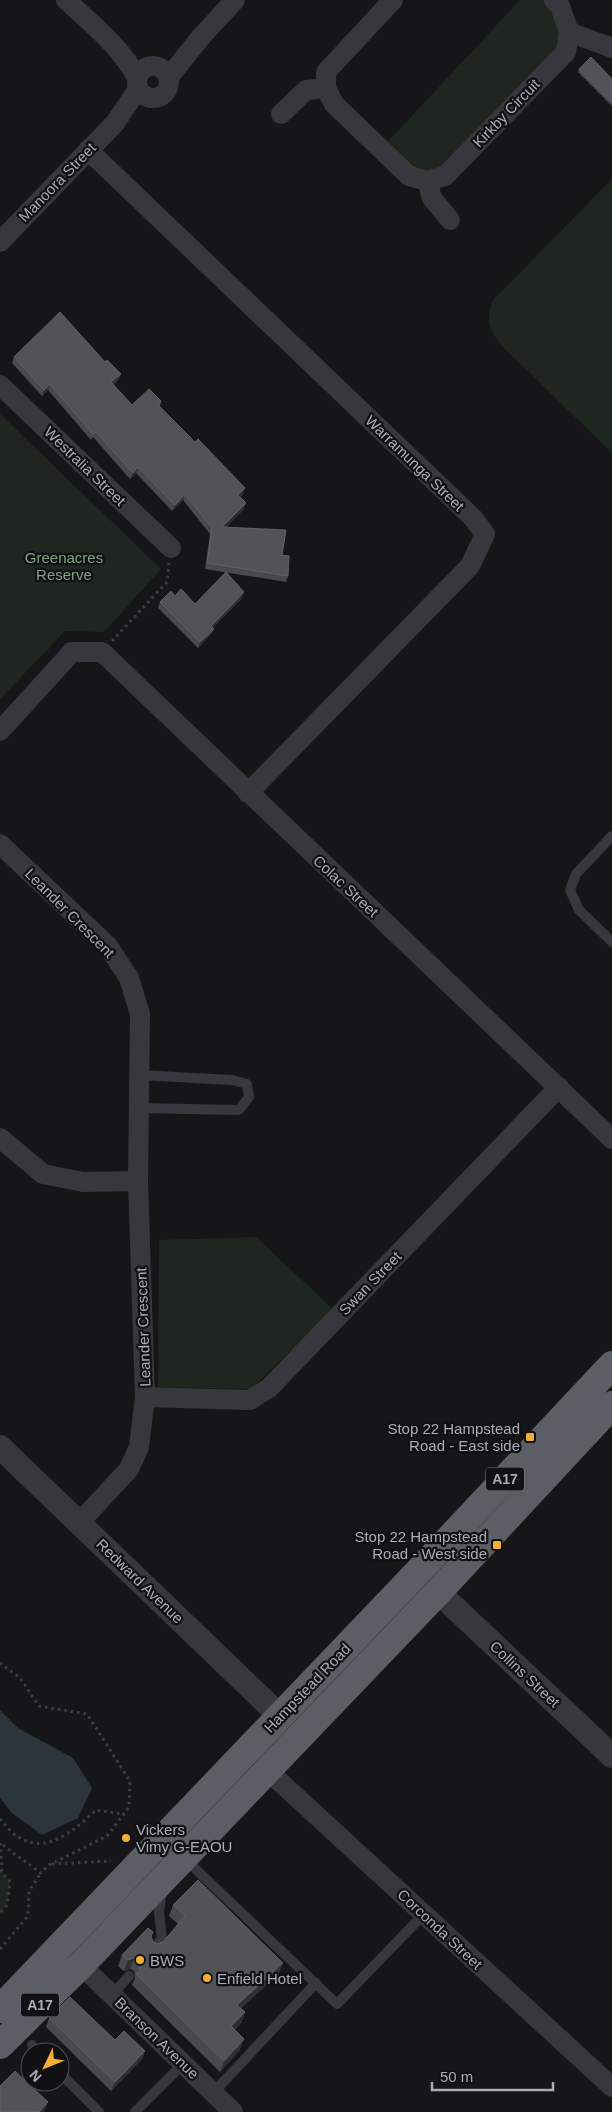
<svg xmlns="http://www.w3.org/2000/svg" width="612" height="2112" font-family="Arial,sans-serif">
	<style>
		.green { fill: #1e261f }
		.water { fill: #2c353c }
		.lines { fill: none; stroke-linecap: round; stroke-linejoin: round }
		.path { stroke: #3d3f44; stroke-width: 3; stroke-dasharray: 2.5 4; stroke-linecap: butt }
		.service { stroke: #37383d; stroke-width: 10 }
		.minor { stroke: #37383d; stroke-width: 20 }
		.tertiary { stroke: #37383d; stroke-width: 24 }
		.trunk { stroke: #5b5e65; stroke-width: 28 }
		.wall { fill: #47494d }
		.shaded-wall { fill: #2f3033 }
		.building { fill: #525359; stroke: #5f6168 }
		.poi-dot { fill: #f2b134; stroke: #111113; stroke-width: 2 }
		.labels { text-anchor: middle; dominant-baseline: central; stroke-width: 4.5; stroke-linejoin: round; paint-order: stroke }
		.shield { fill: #111113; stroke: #7b7e86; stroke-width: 1 }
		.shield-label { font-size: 14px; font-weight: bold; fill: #a8adb8 }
		.street-label { font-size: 15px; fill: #a8adb8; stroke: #111113 }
		.park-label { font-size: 15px; fill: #7fa381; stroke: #111113 }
		.poi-label { font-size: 15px; fill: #a8adb8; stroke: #111113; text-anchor: start }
	</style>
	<rect width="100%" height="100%" fill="#161618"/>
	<!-- green -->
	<g class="green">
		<polygon points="520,0 554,0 566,52 427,181 381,149"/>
		<path d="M612 179V453L503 347C488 329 486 323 492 301Z"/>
		<polygon points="0,414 161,569 104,632 65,631 0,699"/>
		<polygon points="256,1237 333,1309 251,1389 158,1387 159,1240"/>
		<polygon points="0,1870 10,1882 7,1905 0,1913"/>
	</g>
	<!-- water -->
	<polygon class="water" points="0,1710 18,1728 73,1758 92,1788 78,1818 42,1835 12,1813 0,1798"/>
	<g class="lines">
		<!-- path -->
		<g class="path">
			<polyline points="112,641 167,582 169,563"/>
			<polyline points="0,1663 20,1678 39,1706 87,1714 130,1781 129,1807 107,1836 49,1865 41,1873 9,1850 0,1842"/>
			<path d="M0 1819C6 1826 12 1834 20 1838 47 1855 77 1828 96 1810L123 1814"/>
			<polyline points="0,1843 2,1872"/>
			<polyline points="52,1864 111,1861"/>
			<polyline points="0,1870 10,1882 7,1905 0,1913"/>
			<polyline points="0,1949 28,1916 29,1891 41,1873"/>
		</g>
		<!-- service -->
		<g class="service">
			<polyline points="612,836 576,874 570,890 579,910 612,942"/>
			<polyline points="138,1108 239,1110 249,1097 247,1084 232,1080 139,1075"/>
			<polyline points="184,1858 337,2004 424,1914"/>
			<polyline points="154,1948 162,1939 159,1912 162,1889"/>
			<polyline points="112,1995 129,1976"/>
			<polyline points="32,2045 39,2052"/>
			<polyline points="60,2073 99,2112"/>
			<polyline points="213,2093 316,1983"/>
			<polyline points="135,2112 183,2064"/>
		</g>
		<!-- minor -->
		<g class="minor">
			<path d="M66 0C92 24 121 47 137 78"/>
			<polyline points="393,0 326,72 326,88 334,104 409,176 427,181 445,176 566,52 569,32 560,6 554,0"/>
			<polyline points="569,32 612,48"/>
			<circle cx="153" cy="82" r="16"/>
			<polyline points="169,77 200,38 235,0"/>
			<polyline points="281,114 306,90 326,88"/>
			<polyline points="88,150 473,518 485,534 470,566 248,793"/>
			<polyline points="427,181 432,198 450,220"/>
			<polyline points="0,242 115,123 138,89"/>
			<polyline points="0,385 171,548"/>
			<polyline points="0,731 72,652 102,652 612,1139"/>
			<polyline points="0,844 108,946 129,978 140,1014 138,1181 145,1397 139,1447 129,1469 79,1523"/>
			<polyline points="0,1138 43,1174 83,1182 138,1181"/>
			<polyline points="145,1397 250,1400 269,1388 559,1087"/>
			<polyline points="267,1770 612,2087"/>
			<polyline points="81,1965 233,2112"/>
		</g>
		<!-- tertiary -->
		<g class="tertiary">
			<polyline points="0,1447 280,1716"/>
			<polyline points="438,1592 612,1756"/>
		</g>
		<!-- trunk -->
		<g class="trunk">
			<polyline points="0,2009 418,1572 612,1365"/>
			<polyline points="0,2045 81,1965 438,1592 612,1405"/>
		</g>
	</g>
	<!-- wall -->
	<g class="wall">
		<polygon points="579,69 612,79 612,106 578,72"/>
		<polygon points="14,357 105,362 121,374 118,380 113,385 132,405 161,401 160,406 243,494 240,497 244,509 226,527 282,555 288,576 286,582 205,569 210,534 183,500 172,511 136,473 130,479 93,437 91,440 48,390 42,396 12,363"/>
		<polygon points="175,596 195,604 242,598 213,627 214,629 211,634 198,648 158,608 160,602"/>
		<polygon points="173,1905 279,1974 241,2008 245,2012 241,2023 235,2029 240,2050 220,2072 132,1985 135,1978 134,1971 130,1969 124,1971 118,1966 122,1955 151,1937 153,1942 157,1944 163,1942 178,1924 169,1916"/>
		<polygon points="49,2018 115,2040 145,2051 142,2059 111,2091 46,2027"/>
	</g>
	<!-- shaded-wall -->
	<g class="shaded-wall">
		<polygon points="121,374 118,380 109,388 111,382"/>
		<polygon points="50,384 48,390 42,396 44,390"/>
		<polygon points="138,467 136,473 130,479 133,473"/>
		<polygon points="245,488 243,494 236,501 238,495"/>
		<polygon points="185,494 183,500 172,511 175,505"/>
		<polygon points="246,503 244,509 220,533 222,527"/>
		<polygon points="244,592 242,598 209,632 211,626"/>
		<polygon points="214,629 211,634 198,648 200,642"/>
		<polygon points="134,1958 130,1969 124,1971 128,1960"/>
		<polygon points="283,1963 279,1974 233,2015 237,2005"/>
		<polygon points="245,2012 241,2023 227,2037 231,2026"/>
		<polygon points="244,2039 240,2050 220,2072 224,2061"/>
		<polygon points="145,2051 142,2059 111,2091 115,2082"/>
		<polygon points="48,2102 44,2112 39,2112"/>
	</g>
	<!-- building -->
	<g class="building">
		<polygon points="591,57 612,79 612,102 579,69"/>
		<polygon points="60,312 105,362 107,360 121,374 111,382 132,405 149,389 161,401 158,405 195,442 198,439 245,488 238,495 246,503 222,527 286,530 282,555 289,556 288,576 207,563 212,528 185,494 175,505 138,467 133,473 96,432 93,434 50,384 44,390 14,357"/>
		<polygon points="226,572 244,592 211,626 214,629 200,642 160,602 171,591 175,596 181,589 195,604"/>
		<polygon points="198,1880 283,1963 237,2005 245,2012 231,2026 244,2039 224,2061 136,1974 140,1971 138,1960 134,1958 128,1960 122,1955 148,1928 153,1932 151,1936 153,1942 157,1944 163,1942 185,1916 173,1905"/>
		<polygon points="70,1997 115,2040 124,2031 145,2051 115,2082 49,2018"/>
		<polygon points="15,2071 48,2102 39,2112 0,2112 0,2086"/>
	</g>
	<!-- markers -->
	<g class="poi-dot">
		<rect x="525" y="1432" width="10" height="10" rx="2.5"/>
		<rect x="492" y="1540" width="10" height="10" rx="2.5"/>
		<circle cx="126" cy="1838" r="5"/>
		<circle cx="140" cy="1960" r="5"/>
		<circle cx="207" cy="1978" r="5"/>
	</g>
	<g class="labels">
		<!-- shield labels -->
		<g class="shield">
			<rect x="486" y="1467.5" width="38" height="23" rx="4"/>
			<rect x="21" y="1993.5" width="38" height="23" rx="4"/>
		</g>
		<g class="shield-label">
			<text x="505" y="1479">A17</text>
			<text x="40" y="2005">A17</text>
		</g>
		<!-- street labels -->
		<g class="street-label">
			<text transform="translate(506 113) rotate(-46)">Kirkby Circuit</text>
			<text transform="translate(57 182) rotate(-46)">Manoora Street</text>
			<text transform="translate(415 463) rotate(44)">Warramunga Street</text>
			<text transform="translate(85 466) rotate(44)">Westralia Street</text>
			<text transform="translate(346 886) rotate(43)">Colac Street</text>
			<text transform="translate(70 913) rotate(45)">Leander Crescent</text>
			<text transform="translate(370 1283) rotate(-46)">Swan Street</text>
			<text transform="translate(143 1327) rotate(-92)">Leander Crescent</text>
			<text transform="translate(140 1581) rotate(44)">Redward Avenue</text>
			<text transform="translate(525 1674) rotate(43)">Collins Street</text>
			<text transform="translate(307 1688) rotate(-46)">Hampstead Road</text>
			<text transform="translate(440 1929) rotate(43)">Corconda Street</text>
			<text transform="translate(157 2038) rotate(44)">Branson Avenue</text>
		</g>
		<!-- park labels -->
		<g class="park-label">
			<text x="64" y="557">Greenacres<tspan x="64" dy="17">Reserve</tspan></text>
		</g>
		<!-- poi labels -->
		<g class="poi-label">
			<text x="520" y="1428" text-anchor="end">Stop 22 Hampstead<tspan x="520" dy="17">Road - East side</tspan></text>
			<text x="487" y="1536" text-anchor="end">Stop 22 Hampstead<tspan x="487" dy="17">Road - West side</tspan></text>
			<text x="136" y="1829">Vickers<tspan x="136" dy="17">Vimy G-EAOU</tspan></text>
			<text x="150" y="1960">BWS</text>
			<text x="217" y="1978">Enfield Hotel</text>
		</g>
	</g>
	<!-- north arrow -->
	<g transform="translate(45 2067) rotate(227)"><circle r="24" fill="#111113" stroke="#4d4f55"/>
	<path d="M0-4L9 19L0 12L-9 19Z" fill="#f2b134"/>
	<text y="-8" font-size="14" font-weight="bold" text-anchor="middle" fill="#a8adb8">N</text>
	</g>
	<!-- scale -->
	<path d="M432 2082v8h121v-8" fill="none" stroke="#a8adb8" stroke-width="2.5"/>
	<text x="440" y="2082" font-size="15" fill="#a8adb8" stroke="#111113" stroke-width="4" paint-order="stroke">50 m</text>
</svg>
